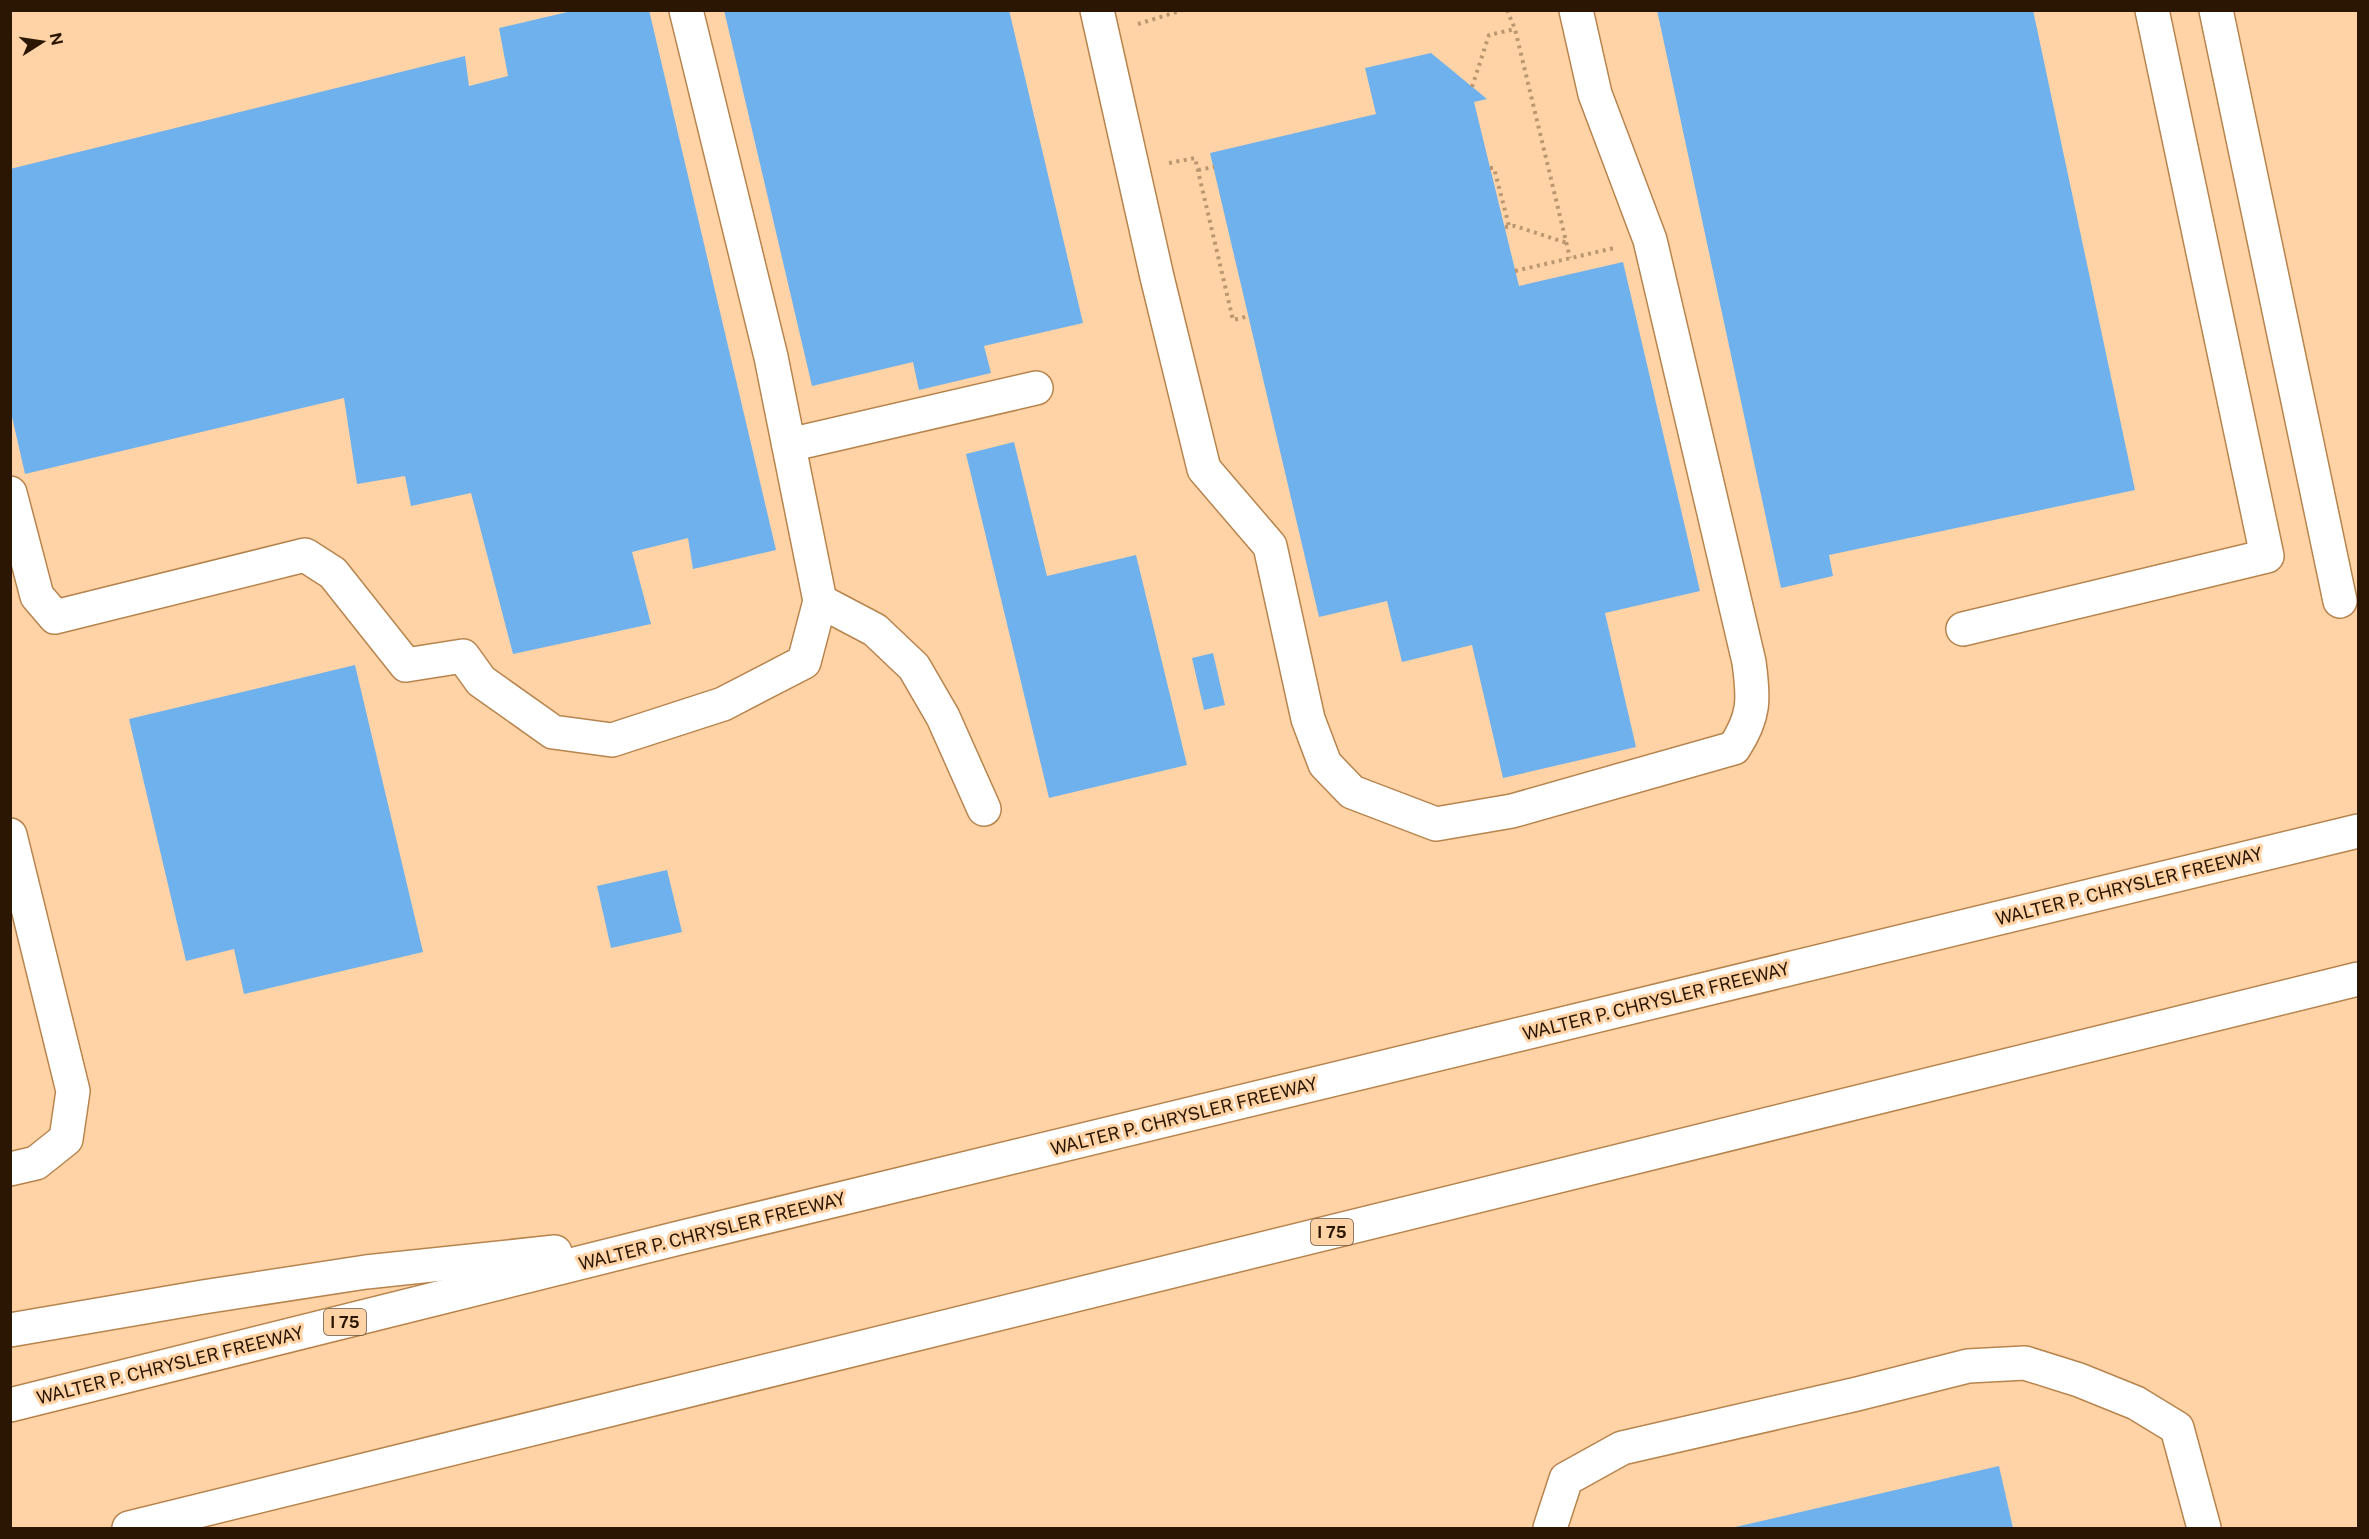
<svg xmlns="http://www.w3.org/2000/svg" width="2369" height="1539" font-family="'Public Sans',sans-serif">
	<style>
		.building { fill: #6fb1ed }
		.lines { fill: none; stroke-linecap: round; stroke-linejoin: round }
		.minor-casing { stroke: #b8844d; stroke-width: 36 }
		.highway-casing { stroke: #b8844d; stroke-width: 36 }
		.path { stroke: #bb9771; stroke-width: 4; stroke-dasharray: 3 4.5; stroke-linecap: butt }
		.minor { stroke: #fff; stroke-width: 33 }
		.highway { stroke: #fff; stroke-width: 33 }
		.labels { text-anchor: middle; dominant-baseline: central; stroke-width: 6; stroke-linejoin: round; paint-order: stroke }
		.shield { fill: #ffd3a6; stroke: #6a4f32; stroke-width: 1.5 }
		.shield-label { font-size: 16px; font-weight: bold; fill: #2a1601 }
		.street-label { font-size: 18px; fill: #2a1601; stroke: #ffd3a6 }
	</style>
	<rect width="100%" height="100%" fill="#ffd3a6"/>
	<!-- building -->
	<g class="building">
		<polygon points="576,10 649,10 776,550 693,569 688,538 632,552 651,624 513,654 471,493 411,506 405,476 357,484 344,398 25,474 10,408 10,169 465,56 469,86 508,76 499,28"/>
		<polygon points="724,10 1009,10 1083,323 984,346 991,373 919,390 913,362 812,386"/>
		<polygon points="1657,10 2033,10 2135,490 1829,555 1833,576 1781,588"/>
		<polygon points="1431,53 1487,99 1474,102 1519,286 1623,262 1700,591 1605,613 1636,747 1503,778 1472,645 1402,662 1387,601 1319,617 1210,153 1376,114 1365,68"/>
		<polygon points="1014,442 1047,576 1136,555 1187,765 1049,798 966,454"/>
		<polygon points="1213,653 1225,705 1204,710 1192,658"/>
		<polygon points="355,665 423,952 244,994 234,949 186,961 129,719"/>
		<polygon points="667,870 682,932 611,948 597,886"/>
		<polygon points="1999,1466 2013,1528 1731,1528"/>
	</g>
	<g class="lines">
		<defs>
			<g id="minor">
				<path d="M1097 10 1157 277 1204 469 1270 546 1308 719 1325 764 1352 792 1436 824 1512 811 1734 748C1755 716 1754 699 1749 662L1650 240 1595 94 1576 10"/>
				<polyline points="2216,10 2340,601"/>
				<polyline points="789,445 1036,388"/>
				<polyline points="10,493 37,596 55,617 305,555 333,573 406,665 463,656 481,681 553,732 612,740 723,704 804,662 820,601 771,357 686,10"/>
				<polyline points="820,601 875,630 914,667 943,717 984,809"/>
				<polyline points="1963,629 2267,556 2152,10"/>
				<polyline points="10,835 73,1091 66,1139 36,1163 10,1169"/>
				<polyline points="1550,1528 1566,1479 1622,1448 1857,1394 1968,1366 2025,1363 2079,1380 2136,1403 2177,1428 2204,1528"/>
			</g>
			<g id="highway">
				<polyline points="10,1330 203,1297 366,1272 555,1252"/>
				<polyline points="10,1405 679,1238 2358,831"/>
				<polyline points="129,1528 2358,979"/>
			</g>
		</defs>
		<!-- minor casing -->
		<use href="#minor" class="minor-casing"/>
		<!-- highway casing -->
		<use href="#highway" class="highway-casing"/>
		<!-- path -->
		<g class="path">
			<polyline points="1507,10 1515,29 1570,258"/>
			<polyline points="1138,24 1183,10"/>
			<polyline points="1472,87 1489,35 1515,29"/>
			<polyline points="1169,163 1195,158 1233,320 1249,316"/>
			<polyline points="1490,168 1494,168 1509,226"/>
			<polyline points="1198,170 1214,167"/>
			<polyline points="1505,227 1515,226 1567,243"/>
			<polyline points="1515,271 1614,248"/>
		</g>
		<!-- minor -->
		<use href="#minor" class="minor"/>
		<!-- highway -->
		<use href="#highway" class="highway"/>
	</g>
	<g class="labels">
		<!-- shield labels -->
		<g class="shield">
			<rect x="1311" y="1219" width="42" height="26" rx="4.5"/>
			<rect x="324" y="1309" width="42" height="26" rx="4.5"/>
		</g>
		<g class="shield-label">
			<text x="1332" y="1232">I 75</text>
			<text x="345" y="1322">I 75</text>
		</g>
		<!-- street labels -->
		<g class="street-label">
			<text transform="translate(2129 886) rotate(-14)">WALTER P. CHRYSLER FREEWAY</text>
			<text transform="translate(1656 1001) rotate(-14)">WALTER P. CHRYSLER FREEWAY</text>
			<text transform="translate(1184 1116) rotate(-14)">WALTER P. CHRYSLER FREEWAY</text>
			<text transform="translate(712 1231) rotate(-14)">WALTER P. CHRYSLER FREEWAY</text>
			<text transform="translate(170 1365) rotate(-14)">WALTER P. CHRYSLER FREEWAY</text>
		</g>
	</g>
	<!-- border -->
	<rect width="2369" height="1539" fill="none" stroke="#2a1601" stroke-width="24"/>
	<!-- north arrow -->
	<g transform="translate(42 42) rotate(78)" stroke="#ffd3a6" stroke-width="4.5" paint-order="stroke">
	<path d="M0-4.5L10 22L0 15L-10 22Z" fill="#2a1601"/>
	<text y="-9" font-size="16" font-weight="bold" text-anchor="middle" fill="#2a1601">N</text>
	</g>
</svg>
